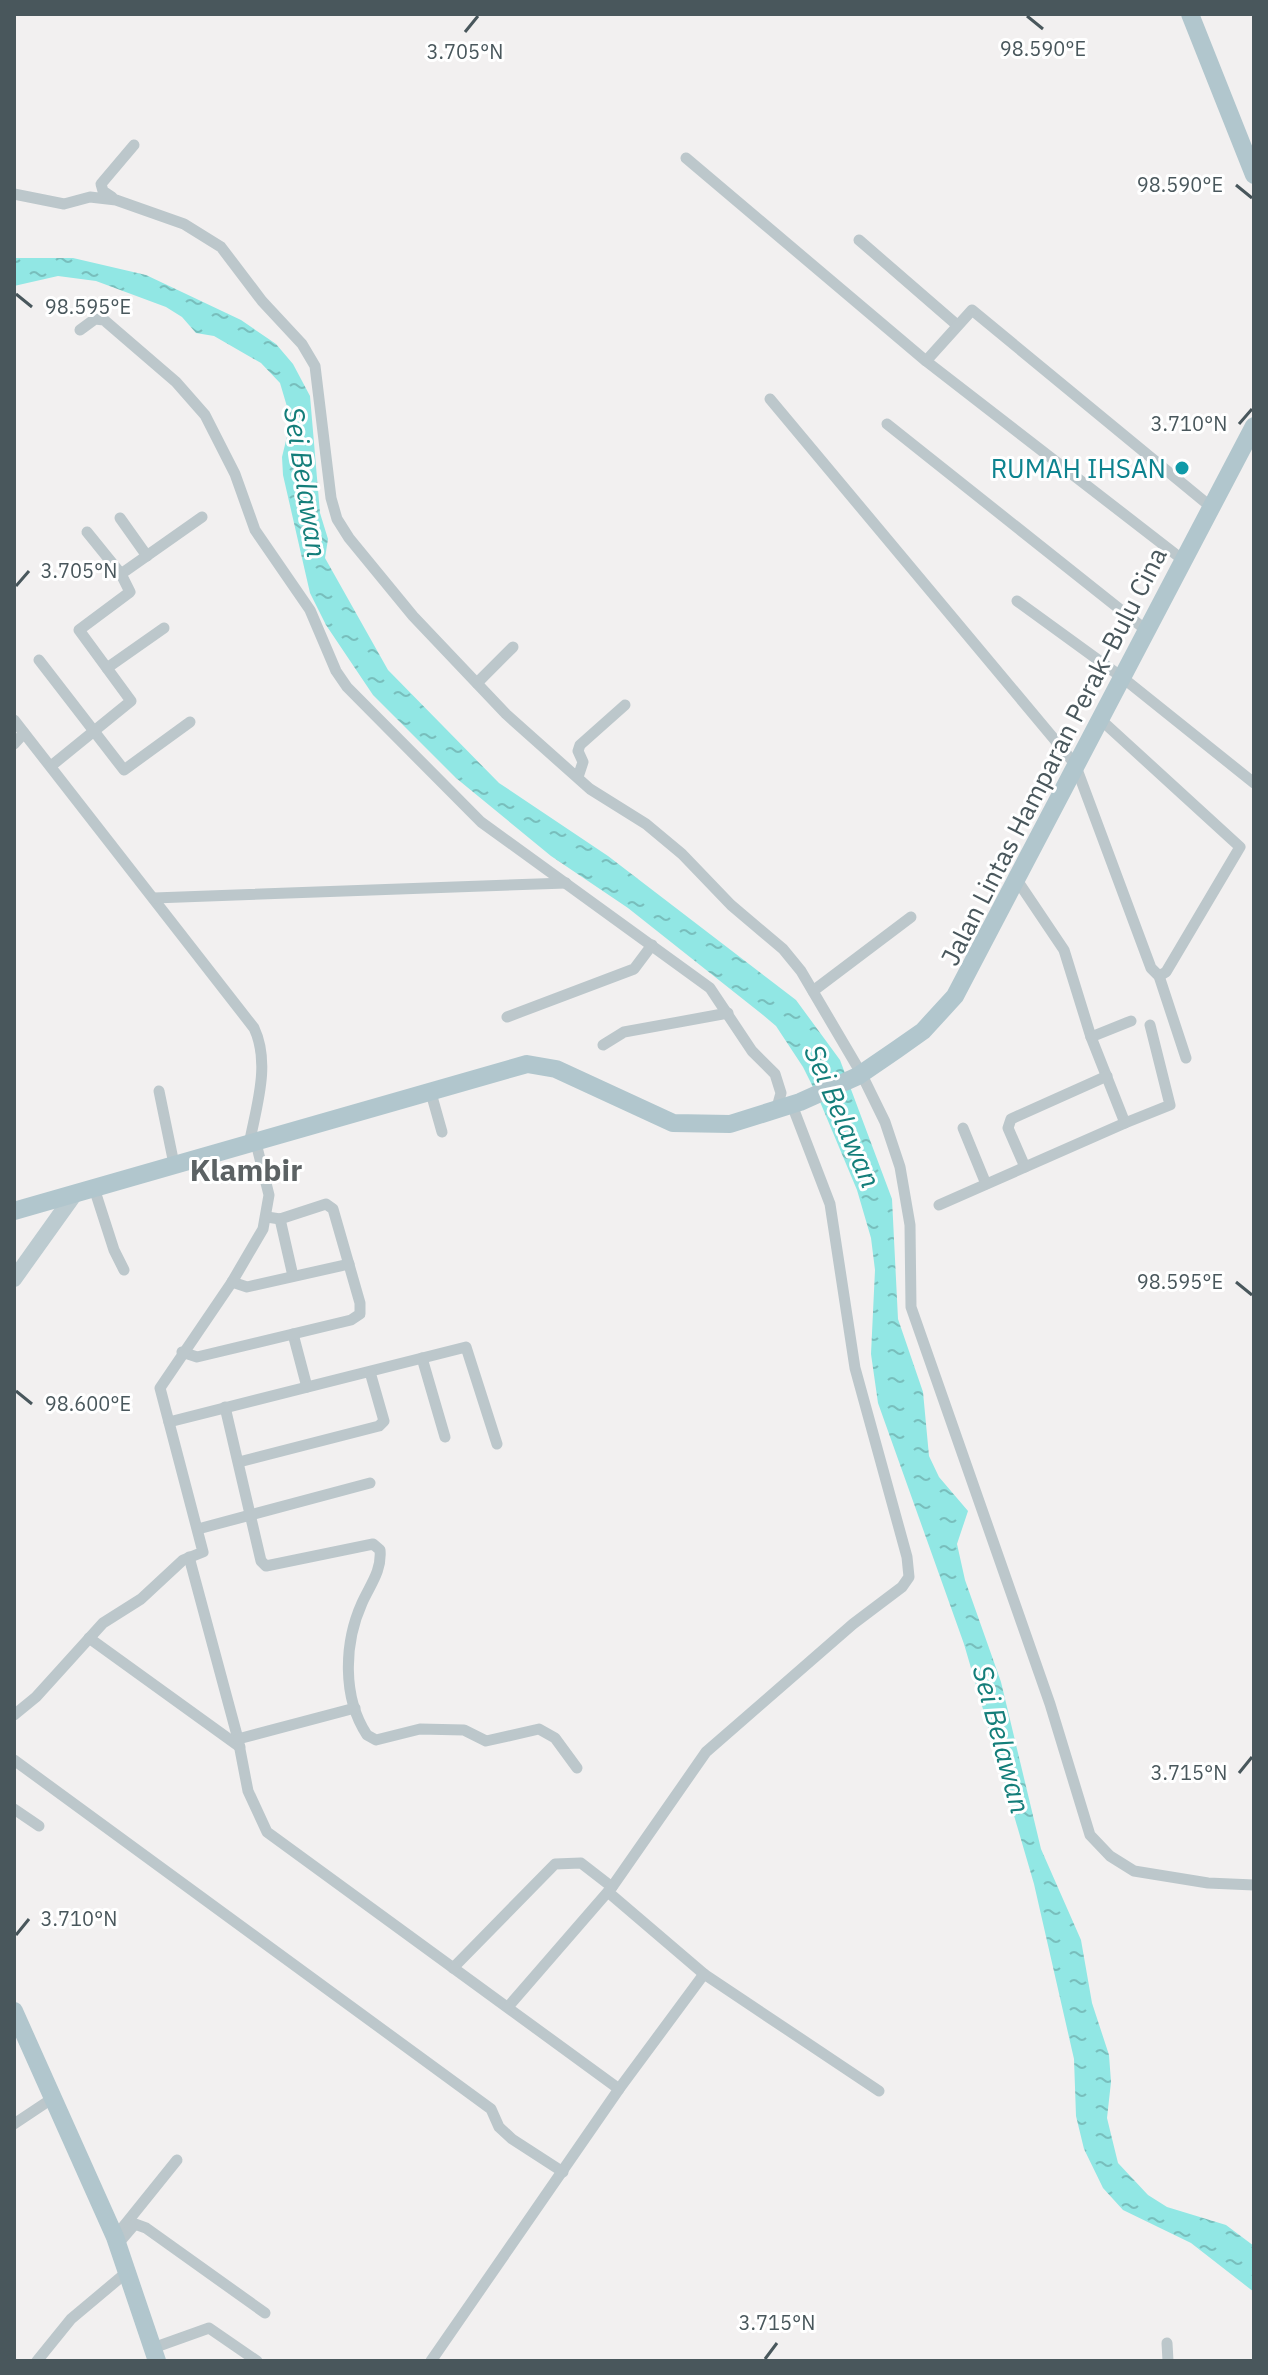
<svg xmlns="http://www.w3.org/2000/svg" width="1268" height="2375" font-family="'IBM Plex Sans',sans-serif">
	<style>
		.water { fill: url(#water-ripples) }
		.lines { fill: none; stroke-linecap: round; stroke-linejoin: round }
		.street { stroke: #bcc7cb; stroke-width: 11 }
		.secondary { stroke: #bccbd0; stroke-width: 16 }
		.primary { stroke: #b1c6cd; stroke-width: 18 }
		.ticks { fill: none; stroke: #49575c; stroke-width: 3 }
		.culture-dot { fill: #0f9aa8; stroke: #fff; stroke-width: 3 }
		.labels { text-anchor: middle; dominant-baseline: central; stroke-width: 6; stroke-linejoin: round; paint-order: stroke }
		.culture-label { font-size: 26px; fill: #0d838f; stroke: #fff; text-anchor: end }
		.street-label { font-size: 26px; fill: #49575c; stroke: #fff }
		.water-label { font-size: 28px; font-style: italic; fill: #147e7a; stroke: #fff }
		.quarter-label { font-size: 30px; font-weight: bold; fill: #5c6264; stroke: #fff }
		.ticks-label { font-size: 20px; text-anchor: middle; fill: #49575c; stroke: #fff; stroke-width: 6; stroke-linejoin: round; paint-order: stroke }
	</style>
	<defs>
		<pattern id="water-ripples" width="26" height="14" patternUnits="userSpaceOnUse" patternTransform="scale(2)"><rect width="26" height="14" fill="#91e7e4"/><path d="M2 4q2-2 4 0t4 0M15 11q2-2 4 0t4 0" fill="none" stroke="#78bebc"/></pattern>
	</defs>
	<rect width="100%" height="100%" fill="#f2f0f0"/>
	<!-- water -->
	<polygon class="water" points="14,258 73,258 146,275 241,320 276,344 293,364 310,396 320,513 328,539 325,558 388,670 499,783 608,856 796,1000 840,1060 892,1199 898,1319 923,1392 929,1456 939,1477 968,1511 957,1544 965,1580 1001,1682 1041,1849 1081,1940 1092,2003 1109,2055 1111,2082 1107,2118 1118,2163 1148,2195 1167,2207 1226,2225 1254,2246 1254,2292 1191,2243 1123,2210 1103,2188 1084,2149 1076,2116 1074,2059 1034,1884 964,1644 878,1403 871,1354 875,1270 871,1238 857,1190 818,1097 803,1067 776,1026 763,1015 628,908 551,856 456,778 373,695 326,625 310,593 283,475 282,457 291,420 280,383 261,363 214,336 196,333 182,317 166,307 96,281 58,276 14,286"/>
	<g class="lines">
		<!-- street -->
		<g class="street">
			<polyline points="686,158 926,361 1183,560"/>
			<polyline points="14,194 64,204 90,197 116,200 184,224 221,247 262,301 302,344 315,366 331,498 337,519 349,538 413,616 506,714 590,789 646,824 682,854 731,905 783,949 801,971 861,1073 885,1122 900,1167 910,1225 911,1307 1050,1704 1090,1835 1110,1856 1134,1871 1208,1883 1254,1885"/>
			<polyline points="112,197 103,191 101,184 134,145"/>
			<polyline points="859,240 957,325"/>
			<polyline points="80,330 95,319 104,320 176,382 205,415 235,474 255,530 310,610 336,671 347,687 481,822 710,988 752,1051 775,1074 781,1093 776,1111"/>
			<polyline points="926,361 972,310 1211,507"/>
			<polyline points="770,399 1075,764 1151,968 1159,976 1186,1058"/>
			<polyline points="887,424 1146,630"/>
			<polyline points="120,518 147,556"/>
			<polyline points="87,532 121,574"/>
			<polyline points="1017,601 1123,678 1254,783"/>
			<polyline points="39,660 124,770 190,722"/>
			<polyline points="107,668 164,628"/>
			<polyline points="477,683 513,647"/>
			<polyline points="1100,719 1240,847 1166,972 1159,976"/>
			<path d="M14 720 254 1028C271 1064 256 1107 249 1145"/>
			<polyline points="14,744 24,733"/>
			<polyline points="51,766 131,701 79,630 130,592 121,574 202,517"/>
			<polyline points="578,777 583,762 578,751 580,745 625,705"/>
			<polyline points="1017,880 1064,950 1091,1037 1125,1123 1170,1105 1150,1025"/>
			<polyline points="154,898 566,883"/>
			<polyline points="813,991 911,917"/>
			<polyline points="507,1017 634,969 652,945"/>
			<polyline points="1091,1037 1131,1021"/>
			<polyline points="603,1045 624,1032 728,1013"/>
			<polyline points="159,1091 174,1164"/>
			<polyline points="431,1093 442,1132"/>
			<polyline points="963,1128 986,1184"/>
			<polyline points="1025,1167 1008,1128 1011,1119 1107,1076"/>
			<polyline points="94,1188 114,1250 124,1270"/>
			<polyline points="939,1205 1125,1123"/>
			<polyline points="280,1219 293,1276"/>
			<polyline points="232,1282 247,1287 349,1264"/>
			<polyline points="293,1334 307,1387"/>
			<polyline points="182,1352 197,1357 351,1320 360,1314 360,1303 333,1209 326,1204 280,1219 267,1217"/>
			<polyline points="422,1358 445,1437"/>
			<path d="M225 1407 261 1561 266 1566 373 1544 380 1550C382 1571 370 1585 362 1603 344 1643 342 1697 367 1735L376 1740 420 1729 464 1730 486 1741 539 1729 555 1738 577 1768"/>
			<polyline points="169,1422 466,1347 497,1444"/>
			<polyline points="239,1462 379,1426 384,1421 370,1372"/>
			<polyline points="198,1529 370,1483"/>
			<polyline points="189,1557 238,1739 248,1791 267,1832 619,2089"/>
			<polyline points="89,1638 240,1747"/>
			<polyline points="14,1715 36,1697 103,1623 141,1599 183,1560 203,1552 160,1388 232,1282 263,1229 269,1195 256,1143"/>
			<polyline points="238,1739 355,1708"/>
			<polyline points="14,1760 491,2109 499,2127 512,2139 563,2172"/>
			<polyline points="14,1809 39,1826"/>
			<polyline points="608,1892 704,1974 879,2091"/>
			<polyline points="453,1968 555,1864 581,1863 612,1887"/>
			<polyline points="508,2007 612,1887 706,1752 853,1624 902,1587 909,1577 907,1557 855,1368 830,1204 792,1105"/>
			<polyline points="14,2124 53,2098"/>
			<polyline points="115,2237 177,2160"/>
			<polyline points="117,2245 135,2224 146,2228 265,2313"/>
			<polyline points="1167,2343 1168,2361"/>
			<polyline points="153,2348 209,2328 257,2361"/>
			<polyline points="37,2361 71,2319 127,2272"/>
			<polyline points="431,2361 619,2089 704,1974"/>
		</g>
		<!-- secondary -->
		<polyline class="secondary" points="14,1279 74,1195"/>
		<!-- primary -->
		<g class="primary">
			<polyline points="1190,14 1254,175"/>
			<polyline points="14,1211 527,1064 556,1069 673,1123 730,1124 800,1102 858,1076 896,1050 923,1031 955,996 1254,426"/>
			<polyline points="14,2011 115,2237 157,2361"/>
		</g>
	</g>
	<!-- ticks -->
	<path class="ticks" d="M1027 16 1043 29M465 32 478 16M1236 185 1252 198M16 294 32 307M1239 424 1252 409M16 586 29 571M1236 1282 1252 1295M16 1391 32 1404M1239 1773 1252 1757M16 1935 29 1919M765 2359 777 2343"/>
	<!-- markers -->
	<circle class="culture-dot" cx="1182" cy="468" r="8"/>
	<g class="labels">
		<!-- culture labels -->
		<g class="culture-label">
			<text x="1166" y="468">RUMAH IHSAN</text>
		</g>
		<!-- street labels -->
		<g class="street-label">
			<text transform="translate(1053 756) rotate(-63)">Jalan Lintas Hamparan Perak–Bulu Cina</text>
		</g>
		<!-- water labels -->
		<g class="water-label">
			<text transform="translate(306 482) rotate(81)">Sei Belawan</text>
			<text transform="translate(843 1116) rotate(67)">Sei Belawan</text>
			<text transform="translate(1002 1739) rotate(75)">Sei Belawan</text>
		</g>
		<!-- quarter labels -->
		<g class="quarter-label">
			<text x="246" y="1169">Klambir</text>
		</g>
	</g>
	<g class="ticks-label">
		<text x="1043" y="56">98.590°E</text>
		<text x="465" y="59">3.705°N</text>
		<text x="1180" y="192">98.590°E</text>
		<text x="88" y="314">98.595°E</text>
		<text x="1189" y="431">3.710°N</text>
		<text x="79" y="578">3.705°N</text>
		<text x="1180" y="1289">98.595°E</text>
		<text x="88" y="1411">98.600°E</text>
		<text x="1189" y="1780">3.715°N</text>
		<text x="79" y="1926">3.710°N</text>
		<text x="777" y="2330">3.715°N</text>
	</g>
	<!-- border -->
	<rect width="1268" height="2375" fill="none" stroke="#49575c" stroke-width="32"/>
</svg>
